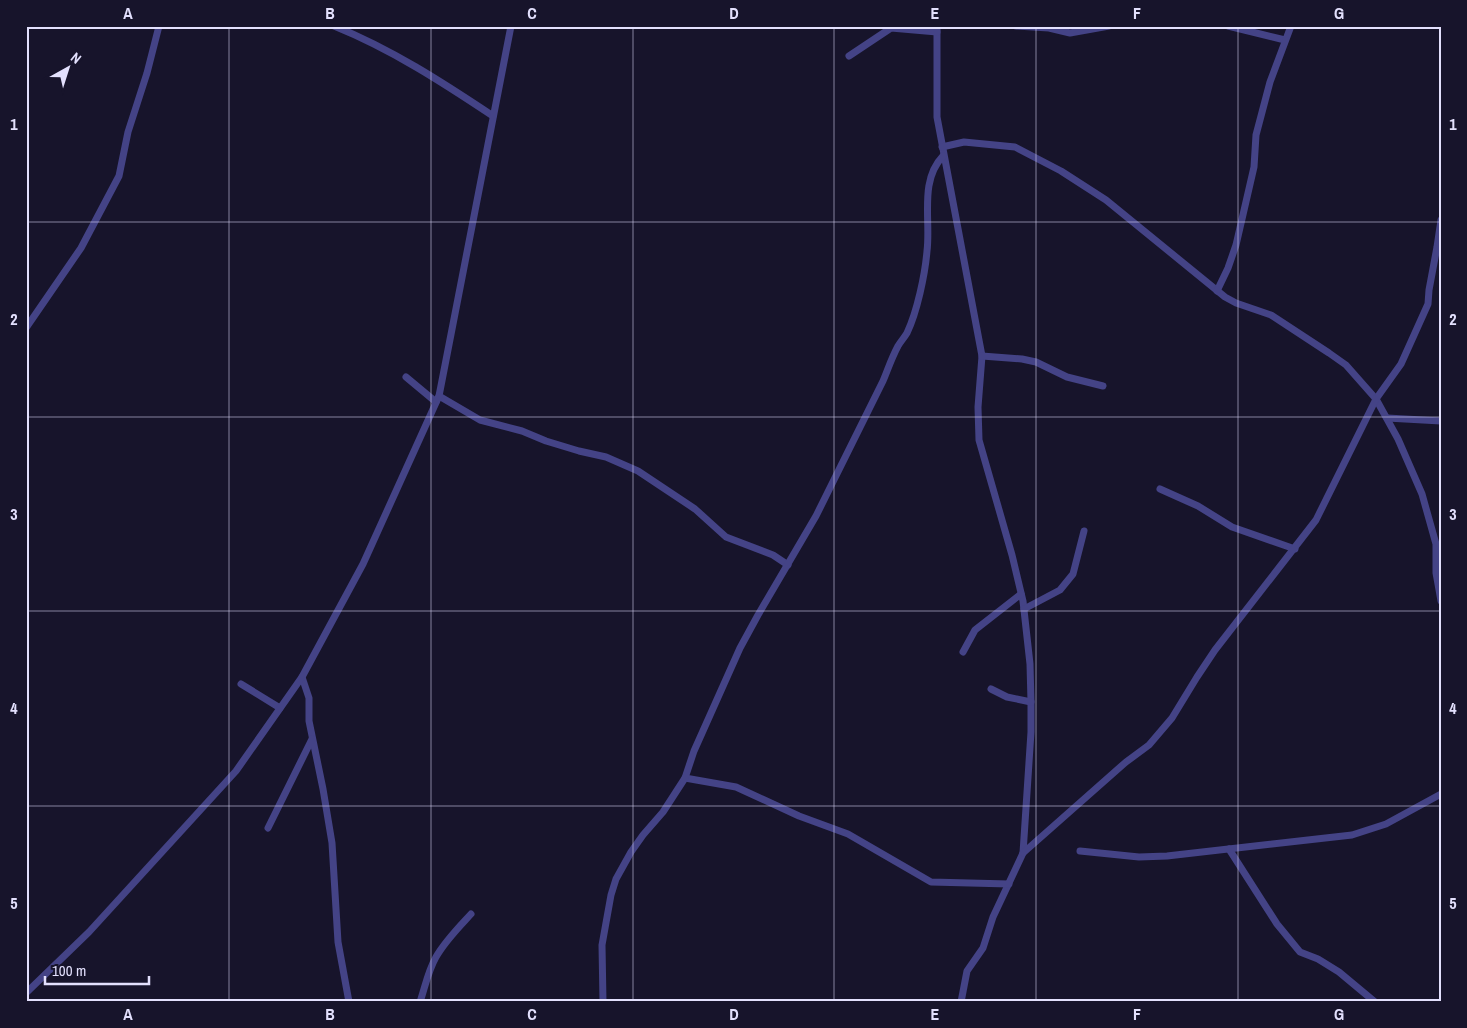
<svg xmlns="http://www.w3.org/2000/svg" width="1467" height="1028" font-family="'Archivo Narrow',sans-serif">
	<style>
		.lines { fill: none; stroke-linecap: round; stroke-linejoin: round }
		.minor { stroke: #444386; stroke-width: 7 }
		.grid { fill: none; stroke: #e3e0fd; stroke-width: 1; stroke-opacity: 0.55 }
		.neatline { fill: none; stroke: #e3e0fd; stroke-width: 2 }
		.grid-label { font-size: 16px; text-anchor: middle; font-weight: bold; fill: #e3e0fd }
	</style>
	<rect width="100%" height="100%" fill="#17142b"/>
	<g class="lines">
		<!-- minor -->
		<g class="minor">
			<path d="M334 26C391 49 442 82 493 116"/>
			<polyline points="937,26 937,117 982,356 978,407 979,440 1012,555 1023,601 1030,664 1031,702 1031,732 1023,853 993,917 983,948 967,971 961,1002"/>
			<polyline points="1016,26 1049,28 1070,33 1109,26"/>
			<polyline points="1228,26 1285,40"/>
			<polyline points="849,56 891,28 937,32"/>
			<polyline points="942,147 964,142 1015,147 1061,171 1106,200 1225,297 1236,303 1271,315 1329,353 1346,365 1376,399 1398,439 1422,494 1436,544 1436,573 1441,601"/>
			<polyline points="1217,291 1228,268 1236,245 1254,167 1256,135 1270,82 1291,26"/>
			<polyline points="26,328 81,248 119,176 128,132 147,73 159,26"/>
			<polyline points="982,356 1022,359 1036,362 1067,377 1103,386"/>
			<polyline points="406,377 436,402"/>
			<polyline points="439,396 480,420 522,431 546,441 579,451 606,457 638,471 695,509 726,537 773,555 788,565"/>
			<polyline points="1387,418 1441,421"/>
			<polyline points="1160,489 1198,506 1232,527 1295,549"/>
			<polyline points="1024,609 1060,590 1073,574 1084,531"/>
			<polyline points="963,652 975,630 1021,594"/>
			<polyline points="302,677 309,698 309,721 323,789 332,843 338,942 349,1002"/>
			<polyline points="241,684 280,708"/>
			<polyline points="991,689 1007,697 1031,702"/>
			<polyline points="685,778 736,787 799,816 848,834 931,882 1009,884"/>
			<polyline points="268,828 312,739"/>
			<polyline points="1229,849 1277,924 1300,952 1318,959 1339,972 1375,1002"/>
			<polyline points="1080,851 1139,857 1167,856 1352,835 1386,824 1441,794"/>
			<polyline points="1023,853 1126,762 1149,745 1172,718 1197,677 1215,650 1316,520 1376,399 1401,364 1428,304 1429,290 1437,247 1441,220"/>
			<polyline points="26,993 89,932 236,771 302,677 363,564 439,396 511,26"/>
			<path d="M420 1002C425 987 428 971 436 957 445 941 459 927 471 914"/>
			<path d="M603 1002 602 945 611 895 616 879 631 852 643 835 663 812 685 778 694 751 740 648 758 615 816 516 883 381C888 369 892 357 898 346 901 341 904 338 907 333 917 312 925 275 927 251 931 220 919 181 943 156"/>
		</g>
	</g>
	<!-- grid -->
	<path class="grid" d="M229 26V1002M431 26V1002M633 26V1002M834 26V1002M1036 26V1002M1238 26V1002M26 222H1441M26 417H1441M26 611H1441M26 806H1441"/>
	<!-- border -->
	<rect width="1467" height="1028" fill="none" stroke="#17142b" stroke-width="55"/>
	<!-- north arrow -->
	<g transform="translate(68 68) rotate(39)" stroke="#17142b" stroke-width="4" paint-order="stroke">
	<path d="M0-4L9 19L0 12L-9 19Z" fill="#e3e0fd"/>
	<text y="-8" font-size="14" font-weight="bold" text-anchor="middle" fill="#e3e0fd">N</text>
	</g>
	<!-- scale -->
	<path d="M45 976v8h104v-8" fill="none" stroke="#e3e0fd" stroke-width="2.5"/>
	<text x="52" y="976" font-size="15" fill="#e3e0fd" stroke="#17142b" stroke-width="4" paint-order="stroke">100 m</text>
	<rect x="28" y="28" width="1412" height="972" class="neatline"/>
	<g class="grid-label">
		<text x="128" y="19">A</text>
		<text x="330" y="19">B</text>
		<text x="532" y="19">C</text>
		<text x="734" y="19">D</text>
		<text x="935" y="19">E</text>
		<text x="1137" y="19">F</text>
		<text x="1339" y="19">G</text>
		<text x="14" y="130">1</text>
		<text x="1453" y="130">1</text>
		<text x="14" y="325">2</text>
		<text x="1453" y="325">2</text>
		<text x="14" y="520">3</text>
		<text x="1453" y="520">3</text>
		<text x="14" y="714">4</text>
		<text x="1453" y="714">4</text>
		<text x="14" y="909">5</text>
		<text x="1453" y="909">5</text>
		<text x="128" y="1020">A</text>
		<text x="330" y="1020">B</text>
		<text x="532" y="1020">C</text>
		<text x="734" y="1020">D</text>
		<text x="935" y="1020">E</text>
		<text x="1137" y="1020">F</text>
		<text x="1339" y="1020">G</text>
	</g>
</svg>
